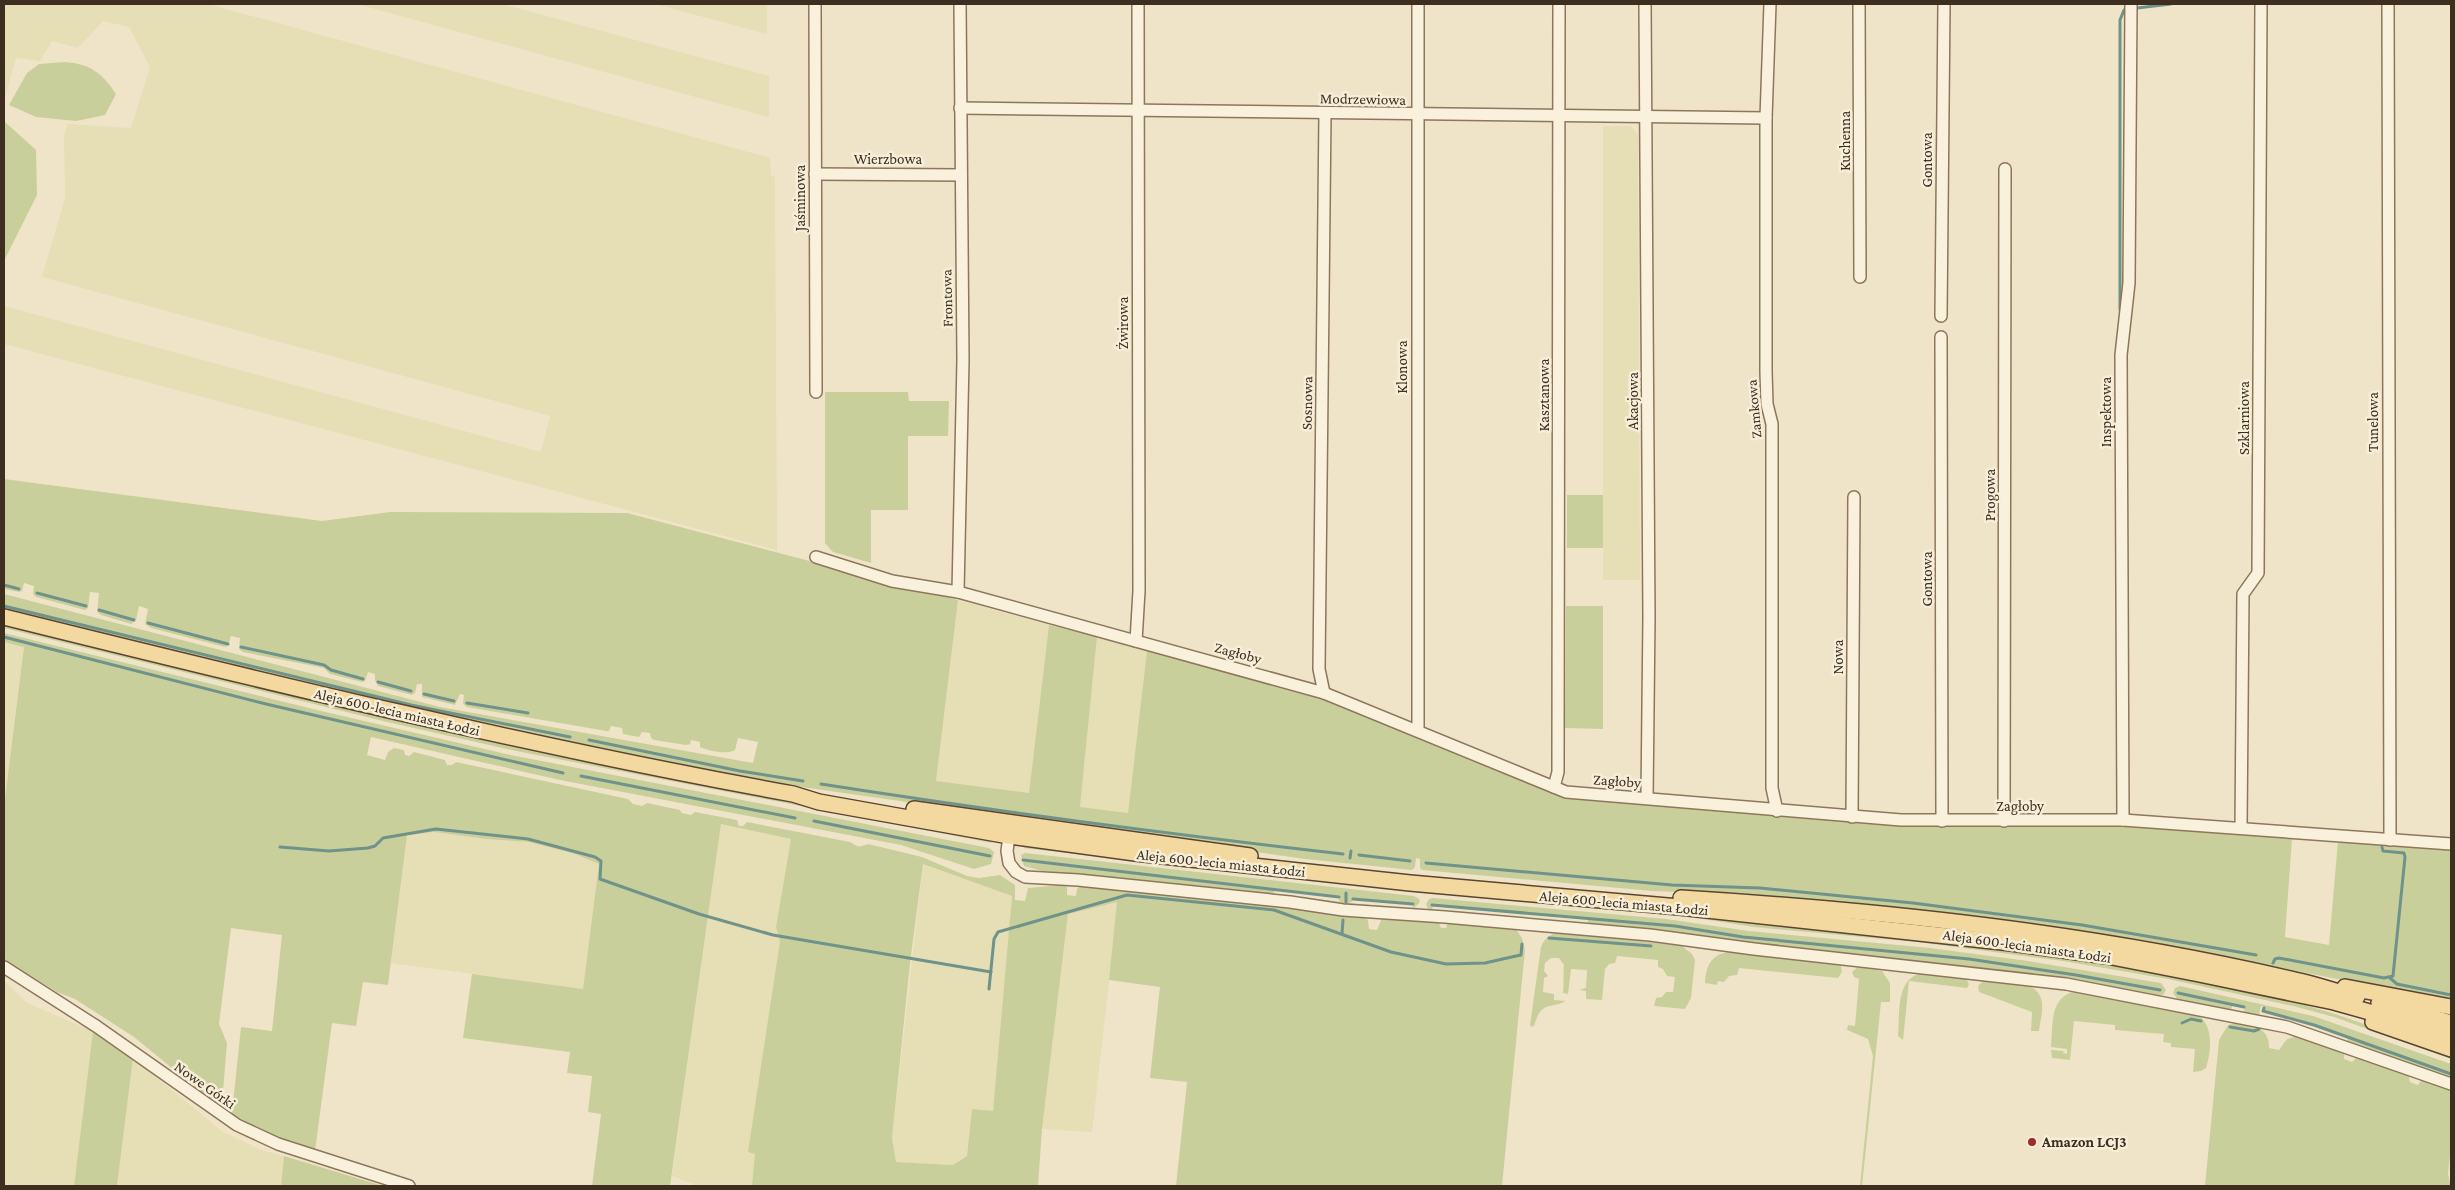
<svg xmlns="http://www.w3.org/2000/svg" width="2455" height="1190" font-family="'Crimson Pro',serif">
	<style>
		.farmland { fill: #e6deb5 }
		.green { fill: #c9cf9b; fill-rule: evenodd }
		.lines { fill: none; stroke-linecap: round; stroke-linejoin: round }
		.stream { stroke: #6f938a; stroke-width: 3 }
		.minor-casing { stroke: #8d765c; stroke-width: 14 }
		.major-casing { stroke: #5b4430; stroke-width: 18 }
		.minor { stroke: #faf1dc; stroke-width: 11 }
		.major { stroke: #f3d9a0; stroke-width: 15 }
		.poi-dot { fill: #9e2a2b; stroke: #f7eed8; stroke-width: 2 }
		.labels { text-anchor: middle; dominant-baseline: central; stroke-width: 5; stroke-linejoin: round; paint-order: stroke }
		.street-label { font-size: 15px; fill: #3d2e20; stroke: #f7eed8 }
		.poi-label { font-size: 15px; font-weight: bold; fill: #3d2e20; stroke: #f7eed8; text-anchor: start }
	</style>
	<rect width="100%" height="100%" fill="#f0e4c8"/>
	<!-- farmland -->
	<g class="farmland">
		<polygon points="4,4 208,4 770,158 771,176 775,177 777,550 4,344 4,306 541,452 550,416 42,277 65,198 64,136 68,124 131,128 150,67 129,27 103,21 78,48 52,41 40,61 16,58 4,102"/>
		<polygon points="357,4 502,4 769,76 769,117"/>
		<polygon points="655,4 767,4 767,34"/>
		<polygon points="1603,126 1631,126 1638,135 1640,580 1603,580"/>
		<polygon points="958,600 1049,625 1029,793 936,781"/>
		<polygon points="1097,637 1147,651 1128,813 1080,807"/>
		<polygon points="4,642 24,646 4,806"/>
		<polygon points="721,824 791,839 776,927 780,941 749,1152 756,1153 752,1186 698,1186 672,1176"/>
		<polygon points="434,832 486,839 529,842 575,854 599,864 583,989 391,963 407,835"/>
		<polygon points="923,864 1012,896 993,1111 972,1109 967,1156 953,1165 896,1162 892,1138"/>
		<polygon points="1118,902 1092,1132 1042,1129 1068,913"/>
		<polygon points="4,981 27,1003 93,1031 74,1186 4,1186"/>
		<polygon points="133,1058 222,1131 261,1150 284,1156 281,1186 117,1186"/>
	</g>
	<!-- green -->
	<g class="green">
		<path d="M65 62C91 64 102 73 116 94L105 115 76 121 36 117 9 105 27 73 39 64Z"/>
		<polygon points="4,121 36,150 37,195 4,261"/>
		<polygon points="825,392 908,392 909,401 949,401 948,436 908,436 908,510 871,510 871,563 833,552 825,543"/>
		<path d="M4 479 322 521 390 512 627 513 958 600 936 781 1029 793 1049 625 1097 637 1080 807 1128 813 1147 651 1324 698 1555 792 1808 819 1980 826 2082 825 2165 827 2292 838 2285 937 2329 945 2338 841 2451 850V1002L2217 955 2010 920 1752 895 1652 891 1422 870 1420 868V859L1416 858 1415 867 1412 870 1305 859 760 781 367 699 4 610V594L440 707 753 763 758 742 738 738 735 750C726 755 709 751 700 747V742L691 740 690 744 686 745 654 740 651 738 650 733 642 732 639 737 623 734 622 728 611 726 609 731H606L467 707 463 704 464 695 460 694 455 705 422 697V684H417L415 693 412 695 378 686 375 680V674L368 672 365 681 362 682 330 674 324 668 243 652 239 649 240 638 231 636 228 646 225 647 151 628 145 624 148 609 139 606 136 620 131 624 101 615 97 612 99 593 90 592 88 608 85 610 36 597 33 594 34 586 24 583 22 591 19 592 4 589Z"/>
		<rect x="1567" y="495" width="36" height="53"/>
		<polygon points="1566,606 1603,606 1603,729 1565,728"/>
		<polygon points="4,625 491,742 716,788 984,837 992,843 511,750 383,721 4,628"/>
		<path d="M4 633 317 710 506 754 989 848 994 852 991 864 974 869 901 845 560 780 371 737 367 755 385 760 388 752 394 748 404 750 405 755 409 756 414 752 445 760 447 765H452L456 762 628 799 633 804 642 806 647 803 680 810 682 813 691 815 695 812 737 820 739 826H743L747 822 850 842C859 847 857 848 868 844L922 857 967 876 979 878 1000 875 1015 885V900L1025 901 1028 888 1064 885 1067 887V895L1076 896 1077 889 1080 886 1287 907 1338 916 1365 918 1368 920 1369 929 1377 930 1382 918 1439 923 1441 928H1446L1448 923 1516 929 1522 938 1525 950 1502 1186H1176L1187 1082 1150 1078 1160 987 1109 980 1117 902 1068 914 1042 1129 1038 1186H752L755 1154 748 1152 780 941 776 927 791 839 721 824 670 1186H592L601 1114 588 1112 592 1076 567 1073 570 1052 463 1038 472 974 583 989 599 864 575 854 529 842 486 839 434 832 407 835 388 985 363 982 356 1026 332 1023 315 1151C285 1144 256 1131 232 1113L241 1027 272 1031 282 935 231 928 219 1024 227 1043 222 1103 216 1104 134 1037 75 999 57 992 4 959V806L24 647 4 642ZM923 864 1012 896 993 1111 972 1109 967 1156 953 1165 896 1162 892 1138 910 963Z"/>
		<path d="M1026 846 1679 912C1768 926 1857 931 1946 942 2058 955 2169 973 2278 998 2337 1012 2394 1035 2451 1055V1059L2334 1017 2293 1006 2168 979 2063 961 1917 942 1754 927 1677 915 1389 889 1023 848Z"/>
		<polygon points="1025,853 1414,896 1419,899 1420,902 1413,909 1413,903 1353,898 1352,902 1348,903 1395,907 1352,906 1301,897 1342,902 1339,901 1339,896 1275,889 1274,894 1042,871 1024,866 1021,855"/>
		<polygon points="1433,898 1666,919 1749,931 1930,948 2028,961 2161,983 2166,990 2163,995 2155,995 2027,974 1588,924 1588,918 1433,905 1432,911 1428,909 1426,904 1429,899"/>
		<path d="M1565 932 1682 946 1692 954 1695 960 1691 998 1685 1009 1654 1006 1656 998 1662 997 1666 992H1673L1675 977 1667 976 1663 969 1658 967V960L1617 956 1615 963 1609 964 1605 969 1602 1000 1586 999V991L1579 990 1586 988 1587 970 1571 969 1568 994 1563 993C1564 982 1563 975 1564 965L1559 958H1551L1545 963 1544 971 1548 976 1544 978 1543 992 1554 994V1000L1566 1001C1548 1010 1542 1000 1534 1026L1531 1027 1530 1025 1541 947C1545 936 1554 932 1565 932Z"/>
		<path d="M1728 952 1833 962 1841 965 1842 972 1838 978 1739 968 1737 975 1729 976 1724 982 1718 981 1717 985 1705 983C1706 967 1710 955 1728 952Z"/>
		<polygon points="1859,966 1882,971 1890,983 1890,1002 1881,1002 1862,1186 1860,1186 1873,1056 1868,1039 1847,1030 1848,1025 1855,1026 1859,979 1854,977 1852,972"/>
		<path d="M1924 973 1965 977 1969 984 1967 988 1909 981 1903 1040 1898 1036C1900 1014 1895 976 1924 973Z"/>
		<path d="M1984 980C2003 982 2039 978 2042 1003 2043 1012 2040 1022 2039 1031H2031L2032 1012 1979 992 1978 986Z"/>
		<polygon points="2180,986 2313,1016 2451,1064 2451,1078 2347,1041 2348,1037 2265,1010 2265,1007 2261,1006 2259,1015 2244,1012 2245,1007 2233,1004 2231,1010 2178,1000 2173,993 2175,988"/>
		<path d="M2075 991 2199 1016C2214 1027 2211 1052 2206 1068L2201 1071 2193 1072 2195 1049 2171 1047V1043L2163 1042 2164 1034 2115 1030V1025L2074 1021 2070 1060 2052 1058 2051 1050 2064 1051 2063 1053 2067 1054V1049L2051 1047C2053 1025 2049 998 2075 991Z"/>
		<path d="M2236 1023C2253 1024 2270 1028 2269 1048L2279 1050 2287 1039 2297 1036 2344 1052V1059L2352 1062 2357 1057 2408 1074 2410 1082 2418 1085 2422 1079 2451 1089V1147L2448 1174 2451 1186H2205L2219 1040 2228 1025Z"/>
		<polygon points="93,1031 133,1058 117,1186 74,1186"/>
		<polygon points="284,1156 383,1186 281,1186"/>
	</g>
	<g class="lines">
		<!-- stream -->
		<g class="stream">
			<polyline points="2137,8 2171,4"/>
			<polyline points="2120,309 2120,20 2124,10"/>
			<polyline points="4,585 19,589"/>
			<polyline points="37,593 86,606"/>
			<polyline points="4,606 411,705 570,737"/>
			<polyline points="99,610 134,620"/>
			<polyline points="148,623 228,644"/>
			<polyline points="4,637 266,704 563,773"/>
			<polyline points="241,647 324,665 331,670 363,679"/>
			<polyline points="378,682 411,691"/>
			<polyline points="424,694 454,701"/>
			<polyline points="467,703 528,713"/>
			<polyline points="589,740 740,771 803,781"/>
			<polyline points="581,776 795,818"/>
			<path d="M821 784C994 811 1168 834 1343 854"/>
			<polyline points="814,821 990,856"/>
			<polyline points="280,847 329,851 368,848 375,846 383,838 436,829 528,839 595,857 601,861 600,879 699,914 773,935 991,972"/>
			<polyline points="1359,855 1410,861"/>
			<polyline points="1350,858 1351,851"/>
			<polyline points="1023,860 1339,897"/>
			<polyline points="1426,863 1672,885 1760,888 1913,903 2082,925 2256,955"/>
			<polyline points="1353,899 1413,904"/>
			<polyline points="1346,902 1346,893"/>
			<polyline points="1432,905 1675,926 1743,937 1969,959 2076,975 2160,990"/>
			<polyline points="1342,934 1343,920"/>
			<polyline points="1549,938 1651,946"/>
			<polyline points="2273,963 2275,959 2279,958 2384,978 2393,976 2405,857 2404,853 2383,851 2382,847"/>
			<polyline points="2390,978 2397,984 2451,995"/>
			<polyline points="989,989 994,939 998,932 1127,895 1274,910 1391,952 1446,964 1485,963 1516,956 1521,955 1522,944"/>
			<polyline points="2178,993 2244,1007"/>
			<polyline points="2264,1008 2263,1011 2314,1025 2451,1074"/>
			<polyline points="2182,1023 2191,1019 2201,1021"/>
			<polyline points="2230,1027 2254,1031 2259,1029"/>
		</g>
		<defs>
			<g id="minor">
				<polyline points="815,4 816,392"/>
				<polyline points="1418,4 1418,730"/>
				<polyline points="1645,4 1649,617 1647,798"/>
				<polyline points="1770,4 1766,118 1766,372 1767,404 1772,424 1772,788 1777,811"/>
				<polyline points="1859,4 1860,277"/>
				<polyline points="2388,4 2390,840"/>
				<polyline points="960,108 1766,118"/>
				<polyline points="815,174 961,175"/>
				<polyline points="1941,316 1944,4"/>
				<polyline points="1941,337 1942,821"/>
				<polyline points="816,557 892,581 958,592 1324,693 1566,792 1901,820 2123,820 2451,844"/>
				<polyline points="958,592 963,360 960,4"/>
				<polyline points="1136,641 1139,591 1138,4"/>
				<polyline points="1324,693 1319,669 1325,113"/>
				<polyline points="1554,787 1558,772 1559,4"/>
				<polyline points="1852,817 1854,497"/>
				<polyline points="2123,820 2121,355 2129,283 2131,4"/>
				<polyline points="2004,821 2005,169"/>
				<polyline points="2241,828 2243,594 2258,573 2261,4"/>
				<polyline points="1010,829 1007,851 1009,863 1016,872 1025,877 1078,880 1290,902 1343,910 1445,917 1650,935 1754,949 2066,984 2287,1027 2451,1084"/>
				<polyline points="4,967 96,1026 237,1125 278,1144 409,1186"/>
			</g>
			<g id="major">
				<path d="M4 617C266 682 528 746 793 794L819 802 1009 836 1135 853 1410 883 1679 907 2011 943 2107 956 2199 974 2334 1002 2451 1035"/>
				<polyline points="914,809 1250,856"/>
				<path d="M1681 898C1888 911 2093 933 2295 980 2316 984 2336 992 2357 997"/>
				<polyline points="2345,987 2451,1007"/>
				<polyline points="2379,1003 2451,1023"/>
				<polyline points="2373,1022 2451,1049"/>
			</g>
		</defs>
		<!-- minor casing -->
		<use href="#minor" class="minor-casing"/>
		<!-- major casing -->
		<use href="#major" class="major-casing"/>
		<!-- minor -->
		<use href="#minor" class="minor"/>
		<!-- major -->
		<use href="#major" class="major"/>
	</g>
	<!-- markers -->
	<circle class="poi-dot" cx="2032" cy="1142" r="5"/>
	<g class="labels">
		<!-- street labels -->
		<g class="street-label">
			<text transform="translate(1363 99) rotate(1)">Modrzewiowa</text>
			<text transform="translate(1845 141) rotate(-90)">Kuchenna</text>
			<text x="888" y="159">Wierzbowa</text>
			<text transform="translate(1927 160) rotate(-90)">Gontowa</text>
			<text transform="translate(800 198) rotate(-90)">Jaśminowa</text>
			<text transform="translate(947 298) rotate(-91)">Frontowa</text>
			<text transform="translate(1123 323) rotate(-90)">Żwirowa</text>
			<text transform="translate(1402 367) rotate(-90)">Klonowa</text>
			<text transform="translate(1544 395) rotate(-90)">Kasztanowa</text>
			<text transform="translate(1633 401) rotate(-90)">Akacjowa</text>
			<text transform="translate(1307 403) rotate(-89)">Sosnowa</text>
			<text transform="translate(1754 409) rotate(-95)">Zamkowa</text>
			<text transform="translate(2106 412) rotate(-90)">Inspektowa</text>
			<text transform="translate(2244 418) rotate(-90)">Szklarniowa</text>
			<text transform="translate(2373 422) rotate(-90)">Tunelowa</text>
			<text transform="translate(1990 495) rotate(-90)">Progowa</text>
			<text transform="translate(1927 579) rotate(-90)">Gontowa</text>
			<text transform="translate(1238 653) rotate(15)">Zagłoby</text>
			<text transform="translate(1838 657) rotate(-90)">Nowa</text>
			<text transform="translate(397 712) rotate(13)">Aleja 600-lecia miasta Łodzi</text>
			<text transform="translate(1617 781) rotate(4)">Zagłoby</text>
			<text x="2020" y="806">Zagłoby</text>
			<text transform="translate(1221 863) rotate(6)">Aleja 600-lecia miasta Łodzi</text>
			<text transform="translate(1624 903) rotate(5)">Aleja 600-lecia miasta Łodzi</text>
			<text transform="translate(2027 946) rotate(8)">Aleja 600-lecia miasta Łodzi</text>
			<text transform="translate(205 1085) rotate(35)">Nowe Górki</text>
		</g>
		<!-- poi labels -->
		<g class="poi-label">
			<text x="2042" y="1142">Amazon LCJ3</text>
		</g>
	</g>
	<!-- border -->
	<rect width="2455" height="1190" fill="none" stroke="#3d2e20" stroke-width="10"/>
</svg>
